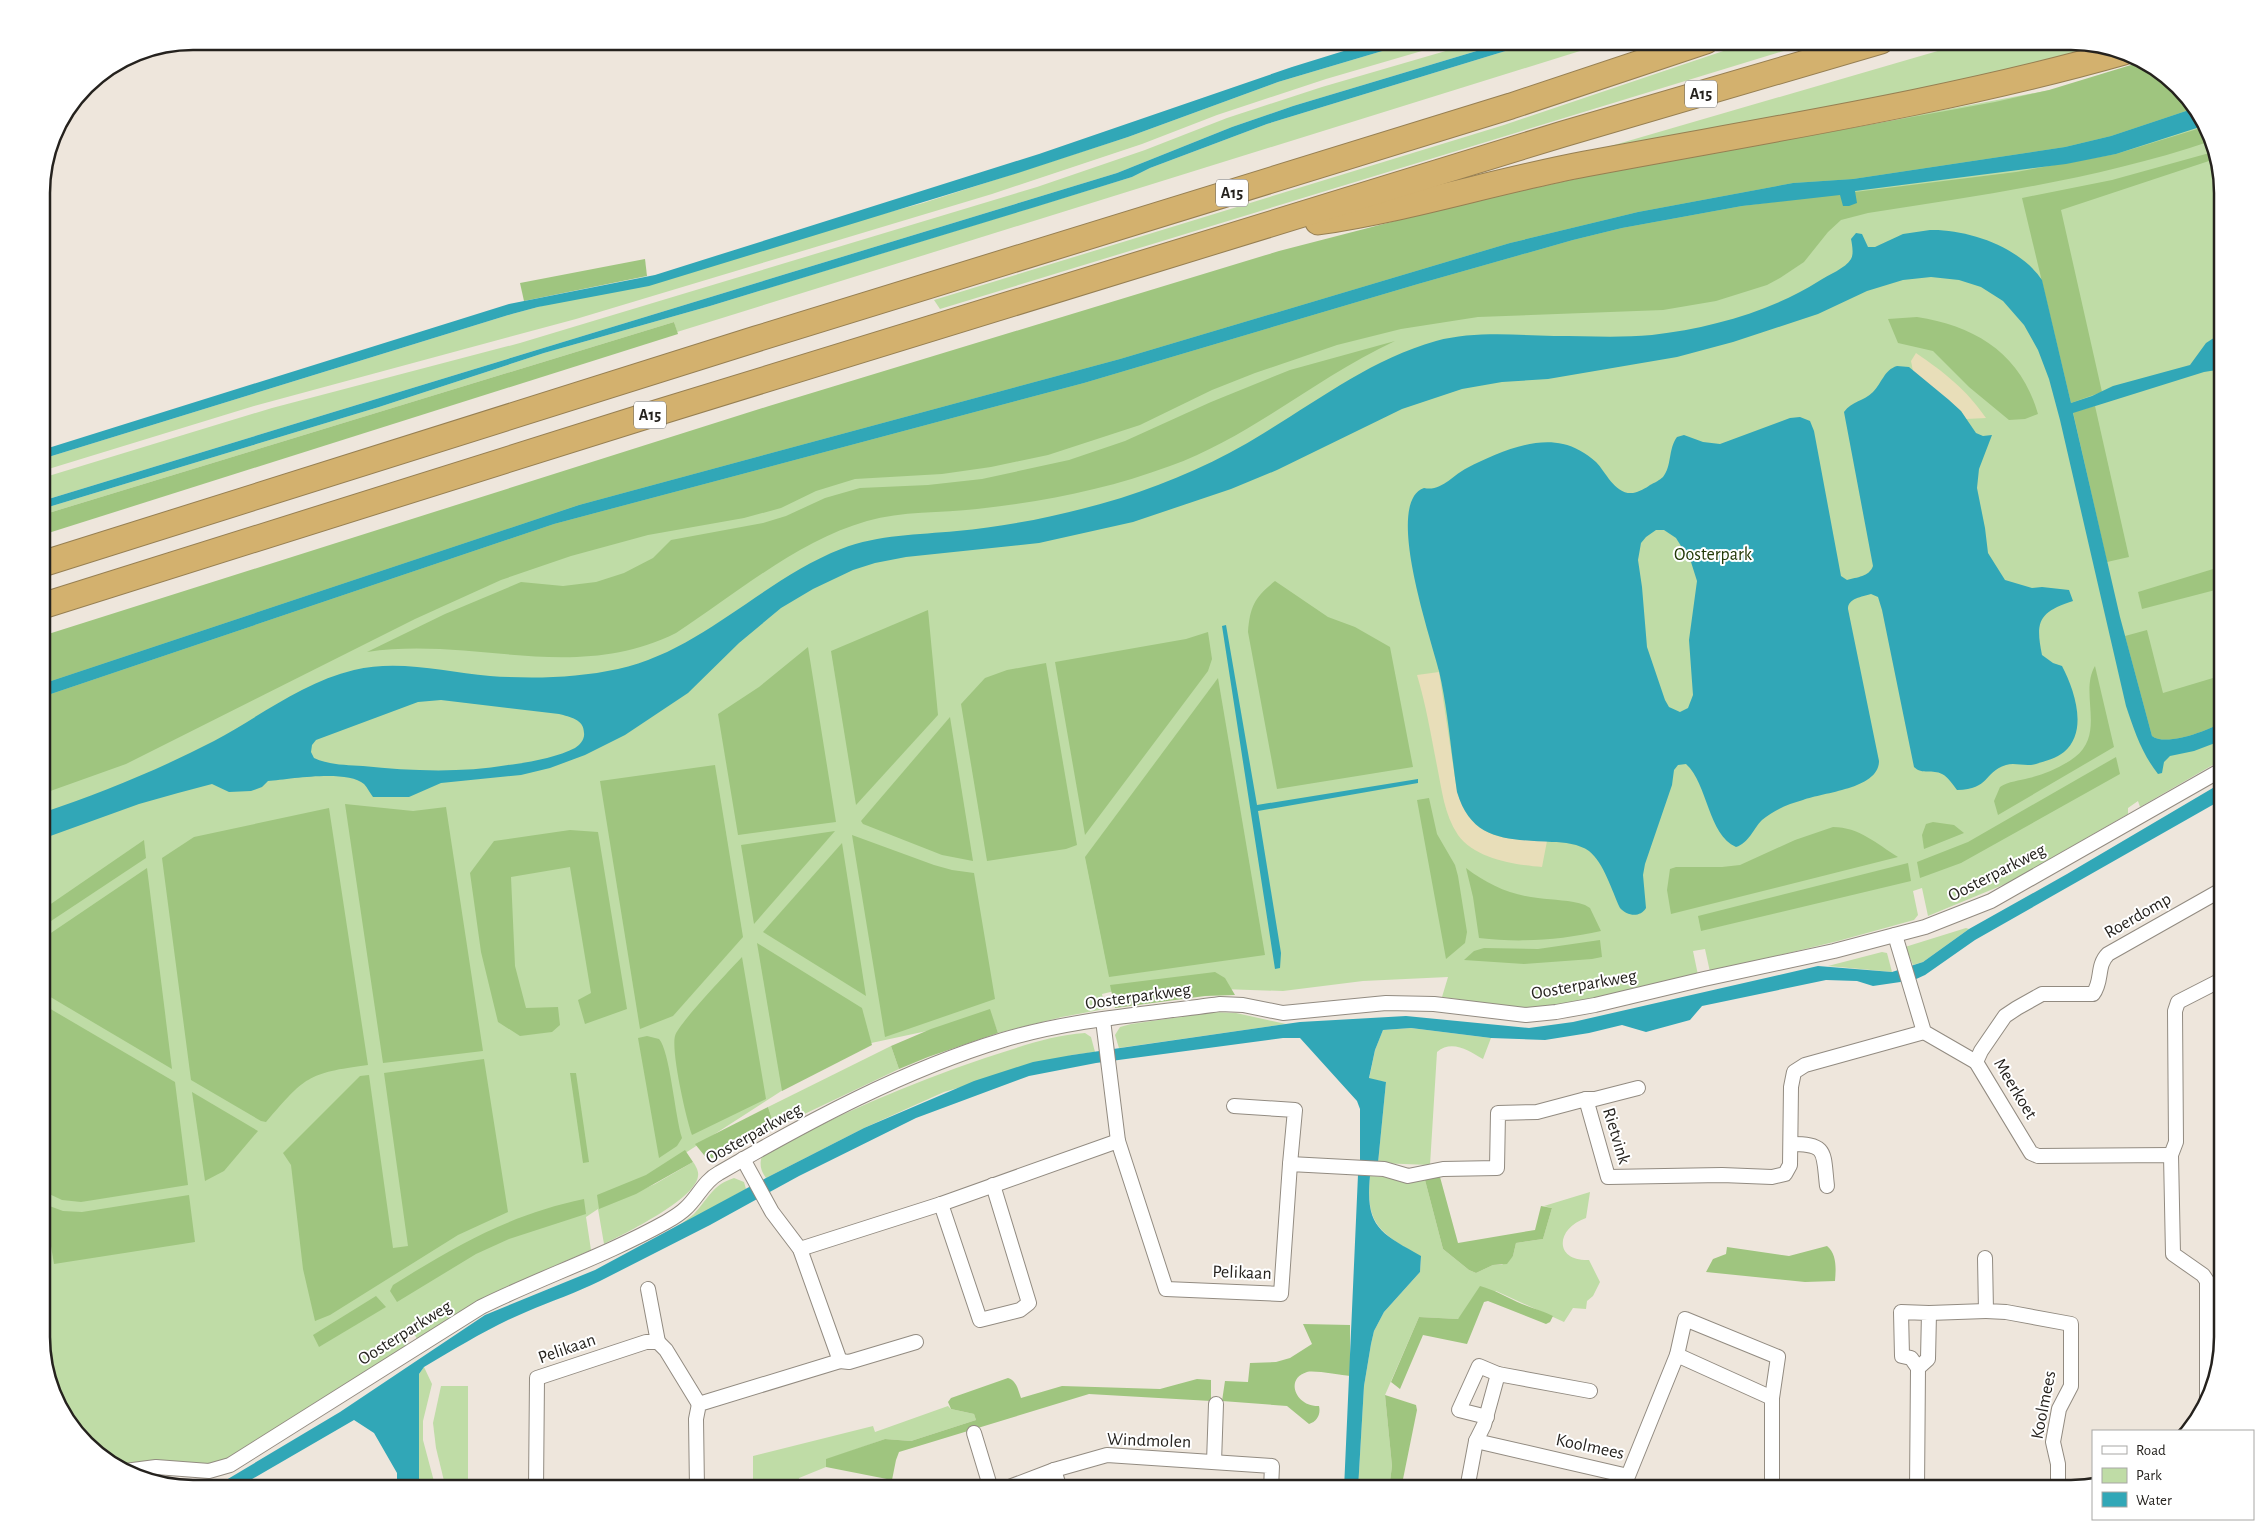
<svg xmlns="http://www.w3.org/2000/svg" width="2264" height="1530" font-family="'Alegreya Sans',sans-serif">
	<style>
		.green { fill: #bfdca6 }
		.forest { fill: #9fc57f }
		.sand { fill: #e8deb9 }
		.water { fill: #31a7b7; fill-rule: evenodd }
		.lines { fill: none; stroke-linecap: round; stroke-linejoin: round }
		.minor-casing { stroke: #928b81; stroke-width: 16 }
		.motorway-casing { stroke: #967f52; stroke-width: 27 }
		.minor { stroke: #fff; stroke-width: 14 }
		.motorway { stroke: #d3b16e; stroke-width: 25 }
		.labels { text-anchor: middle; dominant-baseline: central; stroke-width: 4; stroke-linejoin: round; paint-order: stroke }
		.shield { fill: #fff; stroke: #666462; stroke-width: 1 }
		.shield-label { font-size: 16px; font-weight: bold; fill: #25221e }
		.park-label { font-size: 18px; fill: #223906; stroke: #fff }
		.street-label { font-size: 18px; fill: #25221e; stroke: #fff }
		.rim { fill: none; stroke: #25221e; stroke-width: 2.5 }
	</style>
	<rect width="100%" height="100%" fill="#eee6dc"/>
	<!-- green -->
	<g class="green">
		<polygon points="1416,41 1456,41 1326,79 1217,115 1142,144 992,194 576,319 254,406 42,471 42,459 512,314 923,203 1128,137 1278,82"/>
		<polygon points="1480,41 1510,41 1293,106 1232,127 1117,173 42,501 42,478 272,408 520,343 1037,187 1145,150 1227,118 1322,87"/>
		<polygon points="1538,41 1612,41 677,332 674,322 42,515 42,509 379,407 544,353 710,306 1132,177 1150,168 1267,124"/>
		<polygon points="1753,41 1816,41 940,309 934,300 1504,125"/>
		<polygon points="1972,41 2071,41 2098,46 2014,70 1508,176"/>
		<path d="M2156 67 2207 126 2223 193V759L2140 807 2138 801 2128 808V814L2010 882 1928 916 1922 888 1913 891 1918 915 1914 920 1838 941 1710 972 1705 949 1693 951 1698 975C1647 986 1596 1002 1544 1007 1513 1010 1480 1002 1449 998L1442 997 1448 977 1363 981 1283 991 1136 986 1102 994 1105 1009 1062 1017 998 1033 992 1017 848 1048 600 1208 655 1184 693 1162C696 1166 699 1172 698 1176 696 1199 624 1234 604 1244L598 1209 586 1217 591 1250 506 1287 417 1339 410 1326 401 1332 409 1345 225 1460 213 1464 135 1463 118 1468 108 1463 61 1413 42 1347V676L1509 208 1917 115 2125 76Z"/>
		<polygon points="1966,928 1969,929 1923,962 1913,965 1905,947"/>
		<polygon points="1882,952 1887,953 1892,972 1828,966"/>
		<polygon points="1214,1012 1236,1013 1286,1024 1119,1048 1115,1035 1120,1027 1131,1024"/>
		<path d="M1411 1028 1491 1038 1483 1059C1469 1051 1452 1039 1437 1052L1430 1165 1378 1163 1386 1082 1369 1079 1375 1050 1383 1030Z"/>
		<path d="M1085 1033 1091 1037 1095 1052 1072 1055 944 1092 864 1128 766 1178C761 1171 759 1165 762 1156 833 1116 908 1084 985 1058 1017 1048 1051 1035 1085 1033Z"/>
		<polygon points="891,1046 899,1069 775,1128 768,1107"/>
		<path d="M1370 1176 1425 1180 1443 1249 1469 1270 1476 1273 1493 1265H1502L1513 1256 1516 1243 1543 1239 1552 1208 1544 1206 1590 1192 1586 1218C1556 1228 1553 1261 1589 1260L1600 1282 1593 1296 1587 1301 1586 1309 1573 1308 1564 1322 1496 1291 1458 1319 1419 1317 1385 1395 1392 1466 1389 1489H1358L1364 1386 1371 1344 1374 1331 1384 1312 1420 1272 1421 1257C1381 1233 1365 1226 1370 1176Z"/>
		<path d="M734 1178 744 1182 746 1189 672 1230C679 1225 687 1220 694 1214 709 1198 712 1185 734 1178Z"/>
		<polygon points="424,1367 432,1384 423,1421 423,1440 436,1489 419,1489 419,1374"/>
		<polygon points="441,1386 468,1386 468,1489 446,1489 436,1448 433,1423"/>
		<polygon points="948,1406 951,1409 974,1414 976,1420 911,1441 885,1439 826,1460 826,1467 799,1478 797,1489 753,1489 753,1456 873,1426 875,1432"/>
		<polygon points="143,1480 214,1487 193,1489"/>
	</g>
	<!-- forest -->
	<g class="forest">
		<polygon points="2144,61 2156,67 2192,109 2111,136 2065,147 1853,179 1793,183 1638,212 1510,243 1120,359 579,505 42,684 42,636 769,406 1279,251 1457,205 1598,174 1995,102 2049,90"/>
		<path d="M2207 126 2211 141C2099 179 1984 195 1868 213L1841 220 1828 232 1804 262 1780 278 1767 285 1716 301 1663 310 1478 317 1401 329 1337 345 1255 373 1212 390 1140 425 1048 455 991 467 942 474 855 479 816 491 781 508 744 518 648 535 571 556 501 580 415 619 126 764 42 794V697L554 524 1084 383 1418 284 1573 240 1622 228 1742 206 2016 172 2116 154Z"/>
		<polygon points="2213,152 2215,159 2061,210 2102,392 2071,403 2022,198 2112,180"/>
		<polygon points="645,259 647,276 524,301 520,283"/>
		<path d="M1917 317C1976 326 2021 354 2038 414L2025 419 2009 420 1969 387 1933 351 1898 343 1888 319Z"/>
		<polygon points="674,322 678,334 42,535 42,515"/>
		<path d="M1395 341C1317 377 1251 437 1170 466 1108 489 1043 502 977 509 941 513 902 511 867 521 797 541 736 594 676 633 573 684 474 636 367 652L445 614 521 582 563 586 596 582 624 573 653 558 671 540 763 523 786 516 825 498 860 488 928 485 982 479 1069 460 1125 441 1211 402 1290 370Z"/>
		<polygon points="2095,406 2129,557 2107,562 2073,412"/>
		<polygon points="2223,566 2223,588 2142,609 2138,592"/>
		<path d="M1275 581 1328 617 1355 627 1390 647 1413 767 1277 789 1248 632C1250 606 1255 597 1275 581Z"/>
		<polygon points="928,610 938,715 856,805 831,651"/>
		<path d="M2147 630 2163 693 2223 675V722C2209 730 2166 747 2152 736L2125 636Z"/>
		<polygon points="1208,632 1212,659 1208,671 1085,835 1055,662 1186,639"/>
		<polygon points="808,647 836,822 738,835 718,714 759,687"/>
		<polygon points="1046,663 1077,845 1066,849 987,861 961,704 985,678 1007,670"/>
		<path d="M2095 666 2114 747 1998 815 1994 801 2000 787C2009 781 2019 781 2029 778 2045 774 2062 767 2075 757 2106 733 2079 693 2095 666Z"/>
		<polygon points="1218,678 1265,955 1109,977 1085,857"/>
		<polygon points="950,717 973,861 942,855 863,824 861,821"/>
		<polygon points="2116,757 2120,774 1961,863 1920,878 1917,862 1968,842"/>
		<polygon points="715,765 743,937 673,1016 640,1029 600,781"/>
		<polygon points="1429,798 1437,834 1455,865 1458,876 1467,932 1465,943 1446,959 1417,800"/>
		<polygon points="345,804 413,811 446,807 483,1051 383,1063"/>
		<path d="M329 808 368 1065C307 1073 305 1077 266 1122L261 1121 191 1080 162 858 194 837Z"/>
		<polygon points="1933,822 1954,825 1964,833 1924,849 1922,835 1926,824"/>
		<path d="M1833 827C1859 827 1877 844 1898 857L1671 914 1667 890 1670 869 1676 867H1722L1740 865 1795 840Z"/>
		<polygon points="570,830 598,832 627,1009 585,1024 578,1000 591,993 570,867 511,877 515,966 526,1008 558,1007 560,1025 552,1032 520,1036 498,1022 481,952 470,873 494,841"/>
		<polygon points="835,831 754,924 741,845"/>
		<polygon points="852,835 934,865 952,870 974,873 995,999 885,1037"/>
		<polygon points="144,840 146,858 42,927 42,910"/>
		<polygon points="842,843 866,996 763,932"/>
		<polygon points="1908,863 1911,881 1701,931 1698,916"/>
		<polygon points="147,868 172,1069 42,992 42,939"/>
		<path d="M1466 868C1488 885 1511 895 1538 898 1554 900 1570 900 1585 905L1590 908 1601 931C1561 940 1520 943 1479 938L1473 897Z"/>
		<polygon points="1600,940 1602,957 1592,959 1524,964 1464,960 1474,951 1484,948 1538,949"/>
		<polygon points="757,943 862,1008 872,1045 782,1091"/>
		<path d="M742 957 766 1099 692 1135C686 1118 671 1052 675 1036 678 1024 730 970 742 957Z"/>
		<polygon points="1215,972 1225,978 1235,995 1205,996 1115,1008 1110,985"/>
		<polygon points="42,1004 175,1082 188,1185 81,1202 62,1200 45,1192 42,1169"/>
		<polygon points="990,1009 998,1033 928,1057 899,1069 891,1046 931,1029"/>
		<path d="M647 1036 659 1039C670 1051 675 1117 682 1138L677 1146 659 1158 638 1038Z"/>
		<polygon points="484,1059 508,1212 458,1235 330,1315 315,1321 303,1269 291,1165 283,1153 360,1076 369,1075 393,1248 408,1246 384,1073"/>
		<polygon points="570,1073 576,1073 589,1162 583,1163"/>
		<polygon points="192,1092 258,1131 224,1171 205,1181"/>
		<polygon points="768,1107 775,1128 708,1160 695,1144"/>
		<polygon points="685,1150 693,1162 636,1194 599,1209 597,1195 646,1175"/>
		<polygon points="1440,1177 1458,1243 1535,1230 1541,1206 1552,1208 1543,1239 1516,1243 1513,1256 1507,1264 1493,1265 1476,1273 1469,1270 1443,1249 1425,1180"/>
		<polygon points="189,1195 195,1242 54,1264 44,1204 63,1211 82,1212"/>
		<path d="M584 1199 586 1214 509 1239 476 1254 397 1302 390 1291 393 1285C455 1246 511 1214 584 1199Z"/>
		<path d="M1827 1246C1837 1254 1836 1269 1835 1281L1805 1282 1706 1272 1713 1259 1726 1254 1727 1247 1789 1256Z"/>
		<path d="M1480 1286C1495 1290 1508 1298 1522 1304 1532 1308 1543 1311 1553 1316L1550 1322 1546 1324 1488 1301 1484 1302 1467 1344 1423 1335 1400 1389 1391 1382 1419 1317 1458 1319Z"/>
		<polygon points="376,1296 386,1307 319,1347 313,1335"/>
		<path d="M1303 1324 1350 1325V1376C1341 1375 1314 1370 1307 1372 1284 1379 1296 1407 1319 1406 1321 1414 1317 1422 1309 1424L1287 1406 1222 1401 1225 1381 1248 1382 1250 1363 1276 1362 1290 1358 1312 1344Z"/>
		<path d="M1008 1378C1017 1381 1018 1390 1021 1398L1062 1386 1160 1389 1197 1379 1211 1380V1401L1089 1394 899 1452 896 1460 892 1480 826 1467V1459L885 1439 911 1441 976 1420 974 1414 951 1409 948 1402 951 1398Z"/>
		<polygon points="1385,1395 1416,1405 1417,1410 1401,1489 1389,1489 1392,1466"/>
	</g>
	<!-- sand -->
	<g class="sand">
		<path d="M1916 353C1945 373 1966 389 1986 418L1966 419 1961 411 1913 371 1911 361Z"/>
		<path d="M1439 672 1457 791C1471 840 1504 839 1547 841L1542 867C1516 865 1475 859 1458 835 1444 814 1442 790 1437 766 1431 735 1426 705 1417 675Z"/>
	</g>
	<!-- water -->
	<g class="water">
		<polygon points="1376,41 1416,41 1278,82 1128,137 1018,173 649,286 538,307 512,314 42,459 42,450 509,304 655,275 1039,154 1292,67"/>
		<polygon points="1510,41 1538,41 1267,124 1150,168 1132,177 1032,208 710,306 544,353 379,407 42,509 42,501 1117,173 1232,127 1293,106"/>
		<polygon points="2192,109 2206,125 2116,154 2066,164 1855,191 1857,203 1849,206 1843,206 1840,195 1742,206 1622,228 1573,240 1418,284 1084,383 554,524 42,697 42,684 579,505 1120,359 1510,243 1638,212 1793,183 1853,179 2065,147 2111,136"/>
		<path d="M1930 230C1968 229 2020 247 2042 280L2071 403 2092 396 2113 386 2190 365 2206 343 2223 332V369L2204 372 2073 413 2120 617 2152 736C2166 747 2209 730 2223 722V740L2194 751 2170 756 2164 762 2162 773 2158 774C2142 754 2134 730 2126 706L2060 420 2049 379 2038 350 2024 325 2003 301 1981 287 1959 280 1931 277 1903 280 1867 291 1818 314 1733 342 1677 357 1548 379 1502 382 1462 389 1402 409 1277 470 1231 489 1133 522 1039 543 906 557 875 563 853 570 813 589 781 608 739 643 688 693 625 735 585 755 550 768 521 775 441 783 409 797H373C370 793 367 787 364 784 347 769 290 779 268 781L262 787 251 791 229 792 212 784 178 793 139 804 42 839V813C101 793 158 770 214 741 259 717 303 682 354 670 399 659 445 672 490 676 532 679 577 678 618 669 703 650 762 580 841 549 880 534 917 535 957 531 1012 526 1068 514 1121 498 1171 482 1219 461 1264 433 1320 399 1372 359 1436 341 1474 331 1515 335 1554 336 1586 336 1620 338 1652 335 1710 328 1770 312 1819 281 1828 275 1846 268 1851 259 1854 254 1852 244 1851 239L1856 233 1862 234 1868 247H1875L1903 234ZM441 700 559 714C570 717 584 719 584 733 585 739 580 745 575 748 558 757 527 763 508 765 461 773 410 771 363 766 346 765 329 765 314 758L311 752 312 745 316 740 418 702Z"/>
		<path d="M1897 366 1909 367 1949 400 1961 411 1976 433 1983 436 1992 435 1979 469 1977 488 1985 528 1988 553 2005 580 2032 588 2042 587 2069 590 2073 601C2039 612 2035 621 2042 655L2053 663 2062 666C2074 689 2089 731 2064 752 2057 758 2045 761 2036 764 2025 767 2015 762 2006 765 1982 773 1991 789 1957 790 1953 785 1948 777 1942 774 1933 769 1922 775 1914 767L1882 610 1878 597 1871 594C1862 597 1848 598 1848 609L1879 761C1879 789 1824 792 1803 800 1788 804 1774 810 1762 820 1753 829 1749 843 1736 847 1708 835 1708 784 1686 764L1678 765 1674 770 1672 785 1645 864 1643 875 1646 908C1640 918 1627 916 1620 908 1612 891 1604 863 1589 851 1579 844 1564 842 1552 842 1508 839 1472 842 1457 792 1451 752 1448 710 1439 671 1432 641 1383 502 1424 488 1441 492 1453 475 1467 468 1495 454 1531 437 1563 444 1574 446 1587 454 1596 462 1606 472 1615 495 1633 493 1639 492 1646 488 1650 485 1654 483 1660 480 1663 477 1672 466 1668 449 1677 437L1684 435 1703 442 1720 444 1790 418 1800 417 1810 421 1814 431 1841 576 1847 580C1857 577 1869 577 1873 566L1844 412C1852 401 1864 401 1873 392 1882 383 1884 370 1897 366ZM1656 530H1664L1676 538 1691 562 1697 581 1689 640 1693 695 1688 708 1680 712 1669 707 1665 700 1647 647 1642 587 1638 560 1641 543 1646 537Z"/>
		<polygon points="1226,625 1257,805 1418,779 1418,783 1258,811 1281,953 1280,968 1275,969 1222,626"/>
		<path d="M2223 782V799L1975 940 1925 975 1914 980 1873 986 1857 981 1826 980 1702 1006 1690 1020 1646 1032 1622 1025 1589 1033 1545 1040 1491 1038 1411 1028 1383 1030 1375 1050 1369 1078 1386 1082 1378 1163H1360V1109L1357 1101 1300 1038H1283L1096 1063 1029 1076 916 1118 799 1176 710 1225 600 1281C576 1293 551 1301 526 1312 490 1327 457 1348 424 1367L419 1374V1489H397V1473L374 1433 354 1420 235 1489H211L340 1412 485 1315 595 1270 766 1178 864 1128 974 1081 1033 1062 1072 1055 1300 1022 1406 1016 1529 1028 1573 1022 1818 966 1892 972 1923 962 1969 929 2067 874Z"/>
		<path d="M1358 1175 1370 1176C1365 1227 1380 1233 1421 1256L1420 1272 1384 1312 1374 1331 1371 1344 1364 1386 1358 1489H1344Z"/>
	</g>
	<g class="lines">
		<defs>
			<g id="minor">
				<polyline points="1895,935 1924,1032 1976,1062 2031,1153 2038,1156 2171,1155 2173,1254 2203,1275 2207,1281 2207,1401"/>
				<polyline points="1103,1020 1118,1141"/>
				<path d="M1976 1062 1981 1051 2005 1016 2017 1008 2042 994H2093C2103 981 2096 966 2108 954L2223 889"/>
				<polyline points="1586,1099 1595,1099 1638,1088"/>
				<polyline points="1234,1106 1295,1110 1290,1164"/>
				<path d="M1791 1144C1828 1144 1823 1152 1827 1186"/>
				<polyline points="2171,1155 2176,1142 2175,1011 2178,1002 2223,979"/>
				<polyline points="941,1204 980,1320 1020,1310 1029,1303 993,1185"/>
				<polyline points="800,1249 941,1204 1118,1141 1166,1289 1281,1294 1290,1164 1384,1169 1408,1176 1443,1169 1497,1168 1498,1113 1537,1112 1586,1099 1608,1177 1722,1175 1772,1177 1785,1174 1790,1165 1791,1087 1794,1072 1805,1065 1924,1032"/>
				<polyline points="1985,1258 1986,1311 2006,1312 2071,1324 2071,1386 2059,1409 2053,1442 2058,1464 2058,1489"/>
				<polyline points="648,1289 658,1342"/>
				<polyline points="1929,1313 1986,1311"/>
				<polyline points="1677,1355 1685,1319 1778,1357 1772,1398 1772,1489"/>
				<polyline points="840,1361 849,1362 916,1342"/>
				<polyline points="1487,1417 1459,1410 1479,1366 1498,1374"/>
				<polyline points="974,1433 991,1489"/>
				<polyline points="1476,1441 1628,1476 1677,1355 1772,1398"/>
				<polyline points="1214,1462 1216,1404"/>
				<polyline points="1054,1470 1060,1489"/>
				<path d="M125 1471 156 1467 209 1471 230 1465 481 1307C542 1277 607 1255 666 1222 673 1218 681 1213 686 1208 698 1197 704 1181 719 1173 809 1121 904 1070 1003 1040 1073 1019 1148 1014 1220 1004L1243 1005 1283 1013 1386 1003 1434 1004 1526 1015 1556 1012 1595 1005 1704 979 1834 951 1925 927 1991 901 2223 769"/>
				<polyline points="536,1489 537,1378 646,1342 658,1342 666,1350 699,1404"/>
				<polyline points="697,1489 696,1419 699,1404 840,1361 800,1249 772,1212 743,1159"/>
				<polyline points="1004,1489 1054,1470 1107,1455 1272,1466 1271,1489"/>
				<polyline points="1467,1489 1476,1441 1484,1425 1498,1374 1590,1391"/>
				<polyline points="1917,1489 1918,1368 1911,1358 1902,1356 1901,1312 1929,1313 1928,1359 1918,1368"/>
			</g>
			<g id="motorway">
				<path d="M1318 222C1408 209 1495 181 1585 164 1765 130 1948 102 2124 52"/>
				<polyline points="42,564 756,339 1511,106 1706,41"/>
				<polyline points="42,606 643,417 1563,134 1881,41"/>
			</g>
		</defs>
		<!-- minor casing -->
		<use href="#minor" class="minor-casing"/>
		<!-- motorway casing -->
		<use href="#motorway" class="motorway-casing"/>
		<!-- minor -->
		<use href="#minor" class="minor"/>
		<!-- motorway -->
		<use href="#motorway" class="motorway"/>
	</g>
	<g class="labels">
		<!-- shield labels -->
		<g class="shield">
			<rect x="1685" y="80.5" width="32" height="27" rx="4"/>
			<rect x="1216" y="179.5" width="32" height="27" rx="4"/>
			<rect x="634" y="401.5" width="32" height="27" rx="4"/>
		</g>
		<g class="shield-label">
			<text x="1701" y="94">A15</text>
			<text x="1232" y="193">A15</text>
			<text x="650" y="415">A15</text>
		</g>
		<!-- park labels -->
		<g class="park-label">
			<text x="1713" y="555">Oosterpark</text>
		</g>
		<!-- street labels -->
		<g class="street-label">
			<text transform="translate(1997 873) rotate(-27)">Oosterparkweg</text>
			<text transform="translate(2138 916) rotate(-30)">Roerdomp</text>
			<text transform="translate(1584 985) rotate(-10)">Oosterparkweg</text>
			<text transform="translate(1138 997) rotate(-8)">Oosterparkweg</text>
			<text transform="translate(2015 1089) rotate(59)">Meerkoet</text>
			<text transform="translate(754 1134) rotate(-29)">Oosterparkweg</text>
			<text transform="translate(1616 1136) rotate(73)">Rietvink</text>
			<text transform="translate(1242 1273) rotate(2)">Pelikaan</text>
			<text transform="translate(405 1333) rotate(-32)">Oosterparkweg</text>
			<text transform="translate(567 1349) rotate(-19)">Pelikaan</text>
			<text transform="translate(2044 1405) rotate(-79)">Koolmees</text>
			<text transform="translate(1149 1441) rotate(2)">Windmolen</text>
			<text transform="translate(1590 1447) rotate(12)">Koolmees</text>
		</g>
	</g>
	<!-- crop -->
	<path d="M0 0H2264V1530H0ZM193 50H2071A143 143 0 0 1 2214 193V1337A143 143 0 0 1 2071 1480H193A143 143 0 0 1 50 1337V193A143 143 0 0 1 193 50Z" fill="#fff" fill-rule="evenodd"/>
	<path class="rim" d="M193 50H2071A143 143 0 0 1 2214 193V1337A143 143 0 0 1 2071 1480H193A143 143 0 0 1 50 1337V193A143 143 0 0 1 193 50Z"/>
	<!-- legend -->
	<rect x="2092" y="1430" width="162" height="90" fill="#ffffff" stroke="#a8a7a5"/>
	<rect x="2102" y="1446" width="25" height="8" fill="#ffffff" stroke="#a8a7a5"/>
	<text x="2136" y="1455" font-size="15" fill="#25221e">Road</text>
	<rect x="2102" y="1468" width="25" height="15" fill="#bfdca6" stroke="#a8a7a5"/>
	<text x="2136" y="1480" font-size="15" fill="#25221e">Park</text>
	<rect x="2102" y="1492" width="25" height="15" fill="#31a7b7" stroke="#a8a7a5"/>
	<text x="2136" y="1505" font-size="15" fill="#25221e">Water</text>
</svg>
